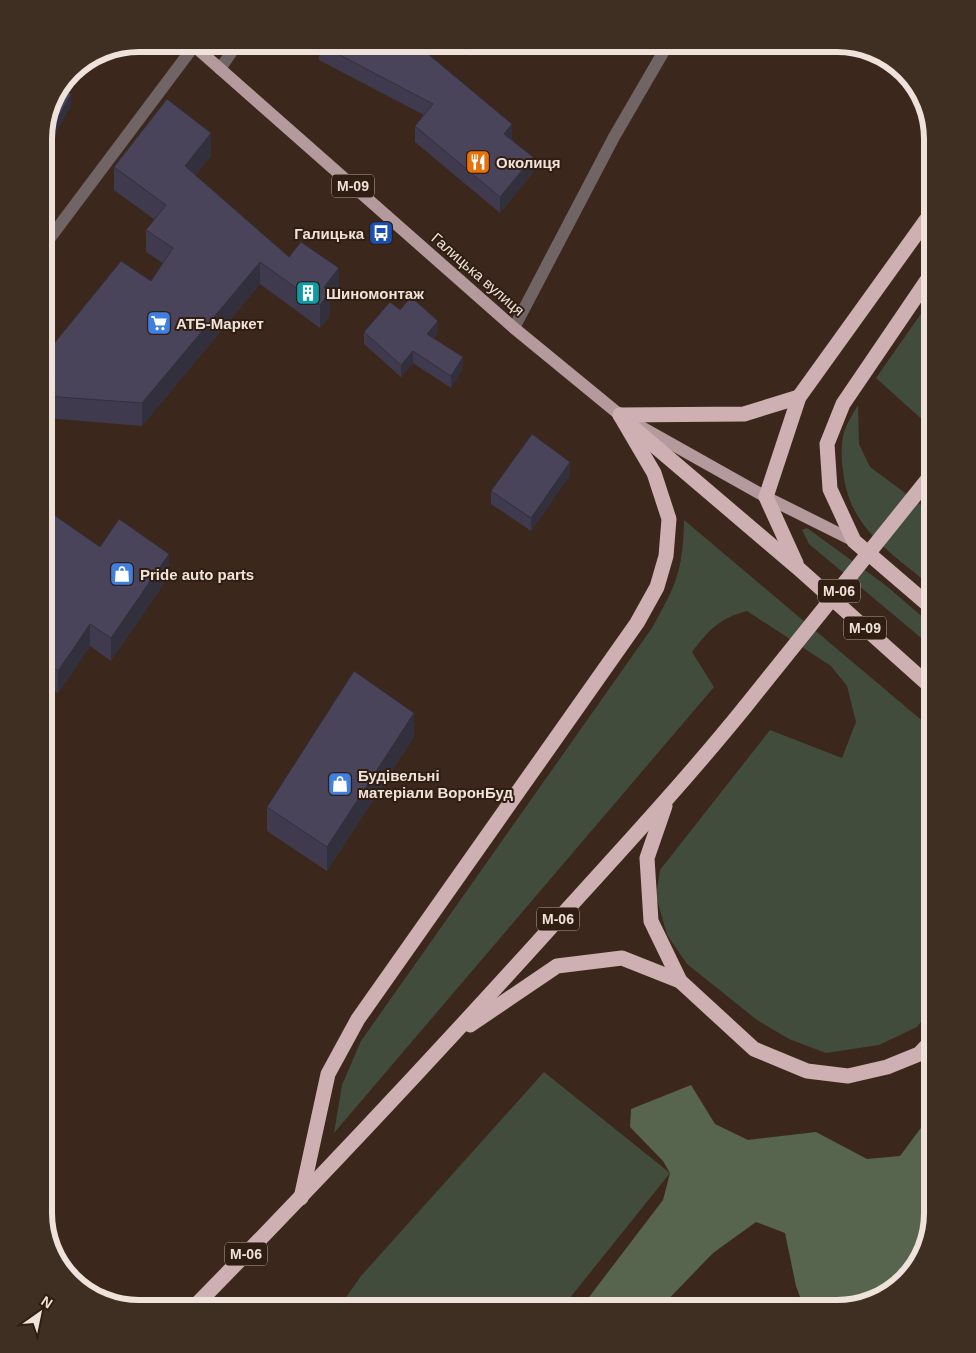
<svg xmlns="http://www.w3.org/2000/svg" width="976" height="1353" font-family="Arial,sans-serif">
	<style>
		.green { fill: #424c3d }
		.forest { fill: #57654e }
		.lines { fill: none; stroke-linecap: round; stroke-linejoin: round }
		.lane { stroke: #706465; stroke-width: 12 }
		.street { stroke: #706465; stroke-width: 12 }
		.primary { stroke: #b49a9c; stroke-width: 12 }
		.highway { stroke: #cfb0b2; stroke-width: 15 }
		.highway-bridge { stroke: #cfb0b2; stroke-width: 15 }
		.wall { fill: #3f3a4d }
		.shaded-wall { fill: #33303e }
		.building { fill: #494459; stroke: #33303e }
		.labels { text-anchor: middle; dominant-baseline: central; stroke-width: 4; stroke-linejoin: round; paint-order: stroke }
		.shield { fill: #301e12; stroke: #b6a79e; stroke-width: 1 }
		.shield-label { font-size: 14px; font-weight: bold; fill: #efe2da }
		.poi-label { font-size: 15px; font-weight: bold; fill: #efe2da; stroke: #301e12; text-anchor: start }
		.street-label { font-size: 15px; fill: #efe2da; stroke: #301e12 }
		.rim { fill: none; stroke: #efe2da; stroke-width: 6 }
	</style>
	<rect width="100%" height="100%" fill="#3b271b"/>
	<!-- green -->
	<g class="green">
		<polygon points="932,298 932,416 926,423 876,378"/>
		<path d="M858 405 859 444 870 467 932 513V587C892 553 848 528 843 470 841 458 841 444 844 432 847 423 853 414 858 405Z"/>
		<path d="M684 520 932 729V1007L917 1027 879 1045 826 1053 789 1039 757 1020 687 964 667 935 656 896 660 870 770 730 842 758 856 722 847 686 831 666 747 611C718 619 709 630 692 652L714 687 334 1133 342 1085 361 1041 652 628C676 585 683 571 684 520Z"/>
		<polygon points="807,528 884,584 932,625 932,647 809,544 802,530"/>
		<polygon points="544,1072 670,1173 561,1309 338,1309 361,1276"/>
	</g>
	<!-- forest -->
	<polygon class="forest" points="691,1085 715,1124 748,1140 816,1132 867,1159 900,1156 932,1113 932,1214 919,1262 885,1296 837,1309 794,1309 802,1302 796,1286 785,1233 756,1222 713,1253 659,1309 580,1309 663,1200 670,1173 663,1161 630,1127 631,1109"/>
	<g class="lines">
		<!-- lane -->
		<g class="lane">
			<polyline points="220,69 237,44"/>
			<polyline points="514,328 614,137 668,44"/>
		</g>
		<!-- street -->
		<polyline class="street" points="44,246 194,46"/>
		<!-- primary -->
		<polyline class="primary" points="192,44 514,328 620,415 766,497 854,541"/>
		<!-- highway -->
		<g class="highway">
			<polyline points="620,415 744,414 799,397"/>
			<polyline points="630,425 798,568 932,688"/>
			<polyline points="796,563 766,497 799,397 932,212"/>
			<polyline points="932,608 854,541 830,489 827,444 843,404 932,273"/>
			<polyline points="665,806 647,858 651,921 680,981"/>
			<polyline points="470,1025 557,966 622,958 680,981 754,1049 807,1071 848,1076 887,1067 919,1054 932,1040"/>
			<polyline points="301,1198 328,1074 358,1019 637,623 657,587 666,556 669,519 654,473 620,415"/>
			<path d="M192 1309C312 1187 429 1062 544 935 612 860 681 786 745 707"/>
		</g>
		<!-- highway-bridge -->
		<polyline class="highway-bridge" points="745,707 932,474"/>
	</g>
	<!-- wall -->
	<g class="wall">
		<polygon points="320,44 512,140 533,173 500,213 415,142 415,126 424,115 319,60"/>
		<polygon points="452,44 479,44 471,56"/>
		<polygon points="211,156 195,175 289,257 339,291 330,302 330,315 320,328 260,284 142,426 45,418 44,417 44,356 151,281 163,263 146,252 146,230 155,220 114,190 114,167"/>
		<polygon points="400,310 438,333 434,338 463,369 451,388 413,363 401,377 364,344 364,332"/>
		<polygon points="570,475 531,531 491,504 491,491"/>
		<polygon points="44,508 100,547 169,576 111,661 90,646 58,693 46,685 44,689"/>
		<polygon points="414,737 327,871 267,831 267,807"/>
	</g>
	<!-- shaded-wall -->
	<g class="shaded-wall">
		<polygon points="471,44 479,44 471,56"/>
		<polygon points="71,94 71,106 44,155 44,143"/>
		<polygon points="512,124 512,140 504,134"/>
		<polygon points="211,133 211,156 185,189 185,166"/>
		<polygon points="533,157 533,173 500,213 500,197"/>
		<polygon points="260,262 260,284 142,426 142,403"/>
		<polygon points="339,268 339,291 330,302 330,315 320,328 320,305 324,287"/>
		<polygon points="438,321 438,333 427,346 427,334"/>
		<polygon points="413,351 413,363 401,377 401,365"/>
		<polygon points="463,357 463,369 451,388 451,376"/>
		<polygon points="570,462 570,475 531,531 531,518"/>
		<polygon points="169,554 169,576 111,661 111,638"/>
		<polygon points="90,624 90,646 58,693 58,671"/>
		<polygon points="46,663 46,685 44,689 44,667"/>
		<polygon points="414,713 414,737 327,871 327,847"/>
	</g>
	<!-- building -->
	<g class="building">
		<polygon points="319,44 416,44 512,124 504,134 533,157 500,197 415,126 433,104"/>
		<polygon points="61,88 71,94 44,143 44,133 54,97"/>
		<polygon points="167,99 211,133 185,166 289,257 301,242 339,268 324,287 330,292 320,305 260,262 142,403 45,396 44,395 44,356 121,261 151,281 173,248 146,230 166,205 114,167"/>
		<polygon points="411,297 438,321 427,334 463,357 451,376 413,351 401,365 364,332 390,302 400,310"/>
		<polygon points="532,434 570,462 531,518 491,491"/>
		<polygon points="44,508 100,547 119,519 169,554 111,638 90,624 58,671 46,663 44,667"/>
		<polygon points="354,671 414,713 327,847 267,807"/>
	</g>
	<!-- icons -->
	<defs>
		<symbol id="restaurant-square" viewBox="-11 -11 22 22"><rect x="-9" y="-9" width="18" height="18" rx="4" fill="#e8710a" stroke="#301e12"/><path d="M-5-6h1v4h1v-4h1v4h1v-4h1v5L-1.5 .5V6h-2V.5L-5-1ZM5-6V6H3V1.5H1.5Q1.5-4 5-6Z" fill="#fff"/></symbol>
		<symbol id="bus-square" viewBox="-11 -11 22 22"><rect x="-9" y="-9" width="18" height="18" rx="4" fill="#1a4fb4" stroke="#301e12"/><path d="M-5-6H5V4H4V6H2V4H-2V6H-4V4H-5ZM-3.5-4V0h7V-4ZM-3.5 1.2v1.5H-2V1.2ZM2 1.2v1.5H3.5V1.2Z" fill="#fff"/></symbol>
		<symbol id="building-square" viewBox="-11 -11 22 22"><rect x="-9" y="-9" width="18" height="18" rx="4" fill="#0f9aa8" stroke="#301e12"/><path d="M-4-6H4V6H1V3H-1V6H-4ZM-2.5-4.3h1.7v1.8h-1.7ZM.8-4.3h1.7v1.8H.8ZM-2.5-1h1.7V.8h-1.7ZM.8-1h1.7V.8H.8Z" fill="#fff"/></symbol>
		<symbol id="supermarket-square" viewBox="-11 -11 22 22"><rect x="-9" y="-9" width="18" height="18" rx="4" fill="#3f7fe0" stroke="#301e12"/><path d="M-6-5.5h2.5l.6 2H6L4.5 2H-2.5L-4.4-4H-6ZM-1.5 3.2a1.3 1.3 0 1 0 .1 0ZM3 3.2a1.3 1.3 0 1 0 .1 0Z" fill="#fff"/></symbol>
		<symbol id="shop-square" viewBox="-11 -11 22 22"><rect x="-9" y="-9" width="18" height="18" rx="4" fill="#3f7fe0" stroke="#301e12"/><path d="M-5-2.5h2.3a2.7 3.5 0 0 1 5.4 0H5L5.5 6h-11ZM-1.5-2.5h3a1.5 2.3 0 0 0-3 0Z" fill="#fff"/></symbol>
	</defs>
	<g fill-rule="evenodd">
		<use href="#restaurant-square" x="464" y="148" width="28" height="28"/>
		<use href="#bus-square" x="367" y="219" width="28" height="28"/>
		<use href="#building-square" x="294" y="279" width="28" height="28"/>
		<use href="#supermarket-square" x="145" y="309" width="28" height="28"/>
		<use href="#shop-square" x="108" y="560" width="28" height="28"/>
		<use href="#shop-square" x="326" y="770" width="28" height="28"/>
	</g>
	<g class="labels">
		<!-- shield labels -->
		<g class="shield">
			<rect x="332" y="174.5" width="42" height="23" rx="4"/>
			<rect x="818" y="579.5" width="42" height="23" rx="4"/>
			<rect x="844" y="616.5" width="42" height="23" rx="4"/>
			<rect x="537" y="907.5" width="42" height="23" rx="4"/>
			<rect x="225" y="1242.5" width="42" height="23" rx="4"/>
		</g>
		<g class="shield-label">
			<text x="353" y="186">М-09</text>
			<text x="839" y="591">М-06</text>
			<text x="865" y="628">М-09</text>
			<text x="558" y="919">М-06</text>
			<text x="246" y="1254">М-06</text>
		</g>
		<!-- poi labels -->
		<g class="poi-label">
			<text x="496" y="162">Околиця</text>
			<text x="364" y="233" text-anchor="end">Галицька</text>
			<text x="326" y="293">Шиномонтаж</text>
			<text x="176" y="323">ATБ-Маркет</text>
			<text x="140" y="574">Pride auto parts</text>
			<text x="358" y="775">Будівельні<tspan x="358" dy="17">матеріали ВоронБуд</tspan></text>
		</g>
		<!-- street labels -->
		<g class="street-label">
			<text transform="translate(478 274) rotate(41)">Галицька вулиця</text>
		</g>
	</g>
	<!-- crop -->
	<path d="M0 0H976V1353H0ZM139 52H837A87 87 0 0 1 924 139V1213A87 87 0 0 1 837 1300H139A87 87 0 0 1 52 1213V139A87 87 0 0 1 139 52Z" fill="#3f2e22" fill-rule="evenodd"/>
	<path class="rim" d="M139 52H837A87 87 0 0 1 924 139V1213A87 87 0 0 1 837 1300H139A87 87 0 0 1 52 1213V139A87 87 0 0 1 139 52Z"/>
	<!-- north arrow -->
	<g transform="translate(40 1313) rotate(33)" stroke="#301e12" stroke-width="4" paint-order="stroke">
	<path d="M0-4L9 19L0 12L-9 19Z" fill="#efe2da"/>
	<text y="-8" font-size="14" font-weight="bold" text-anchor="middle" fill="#efe2da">N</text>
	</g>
</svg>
